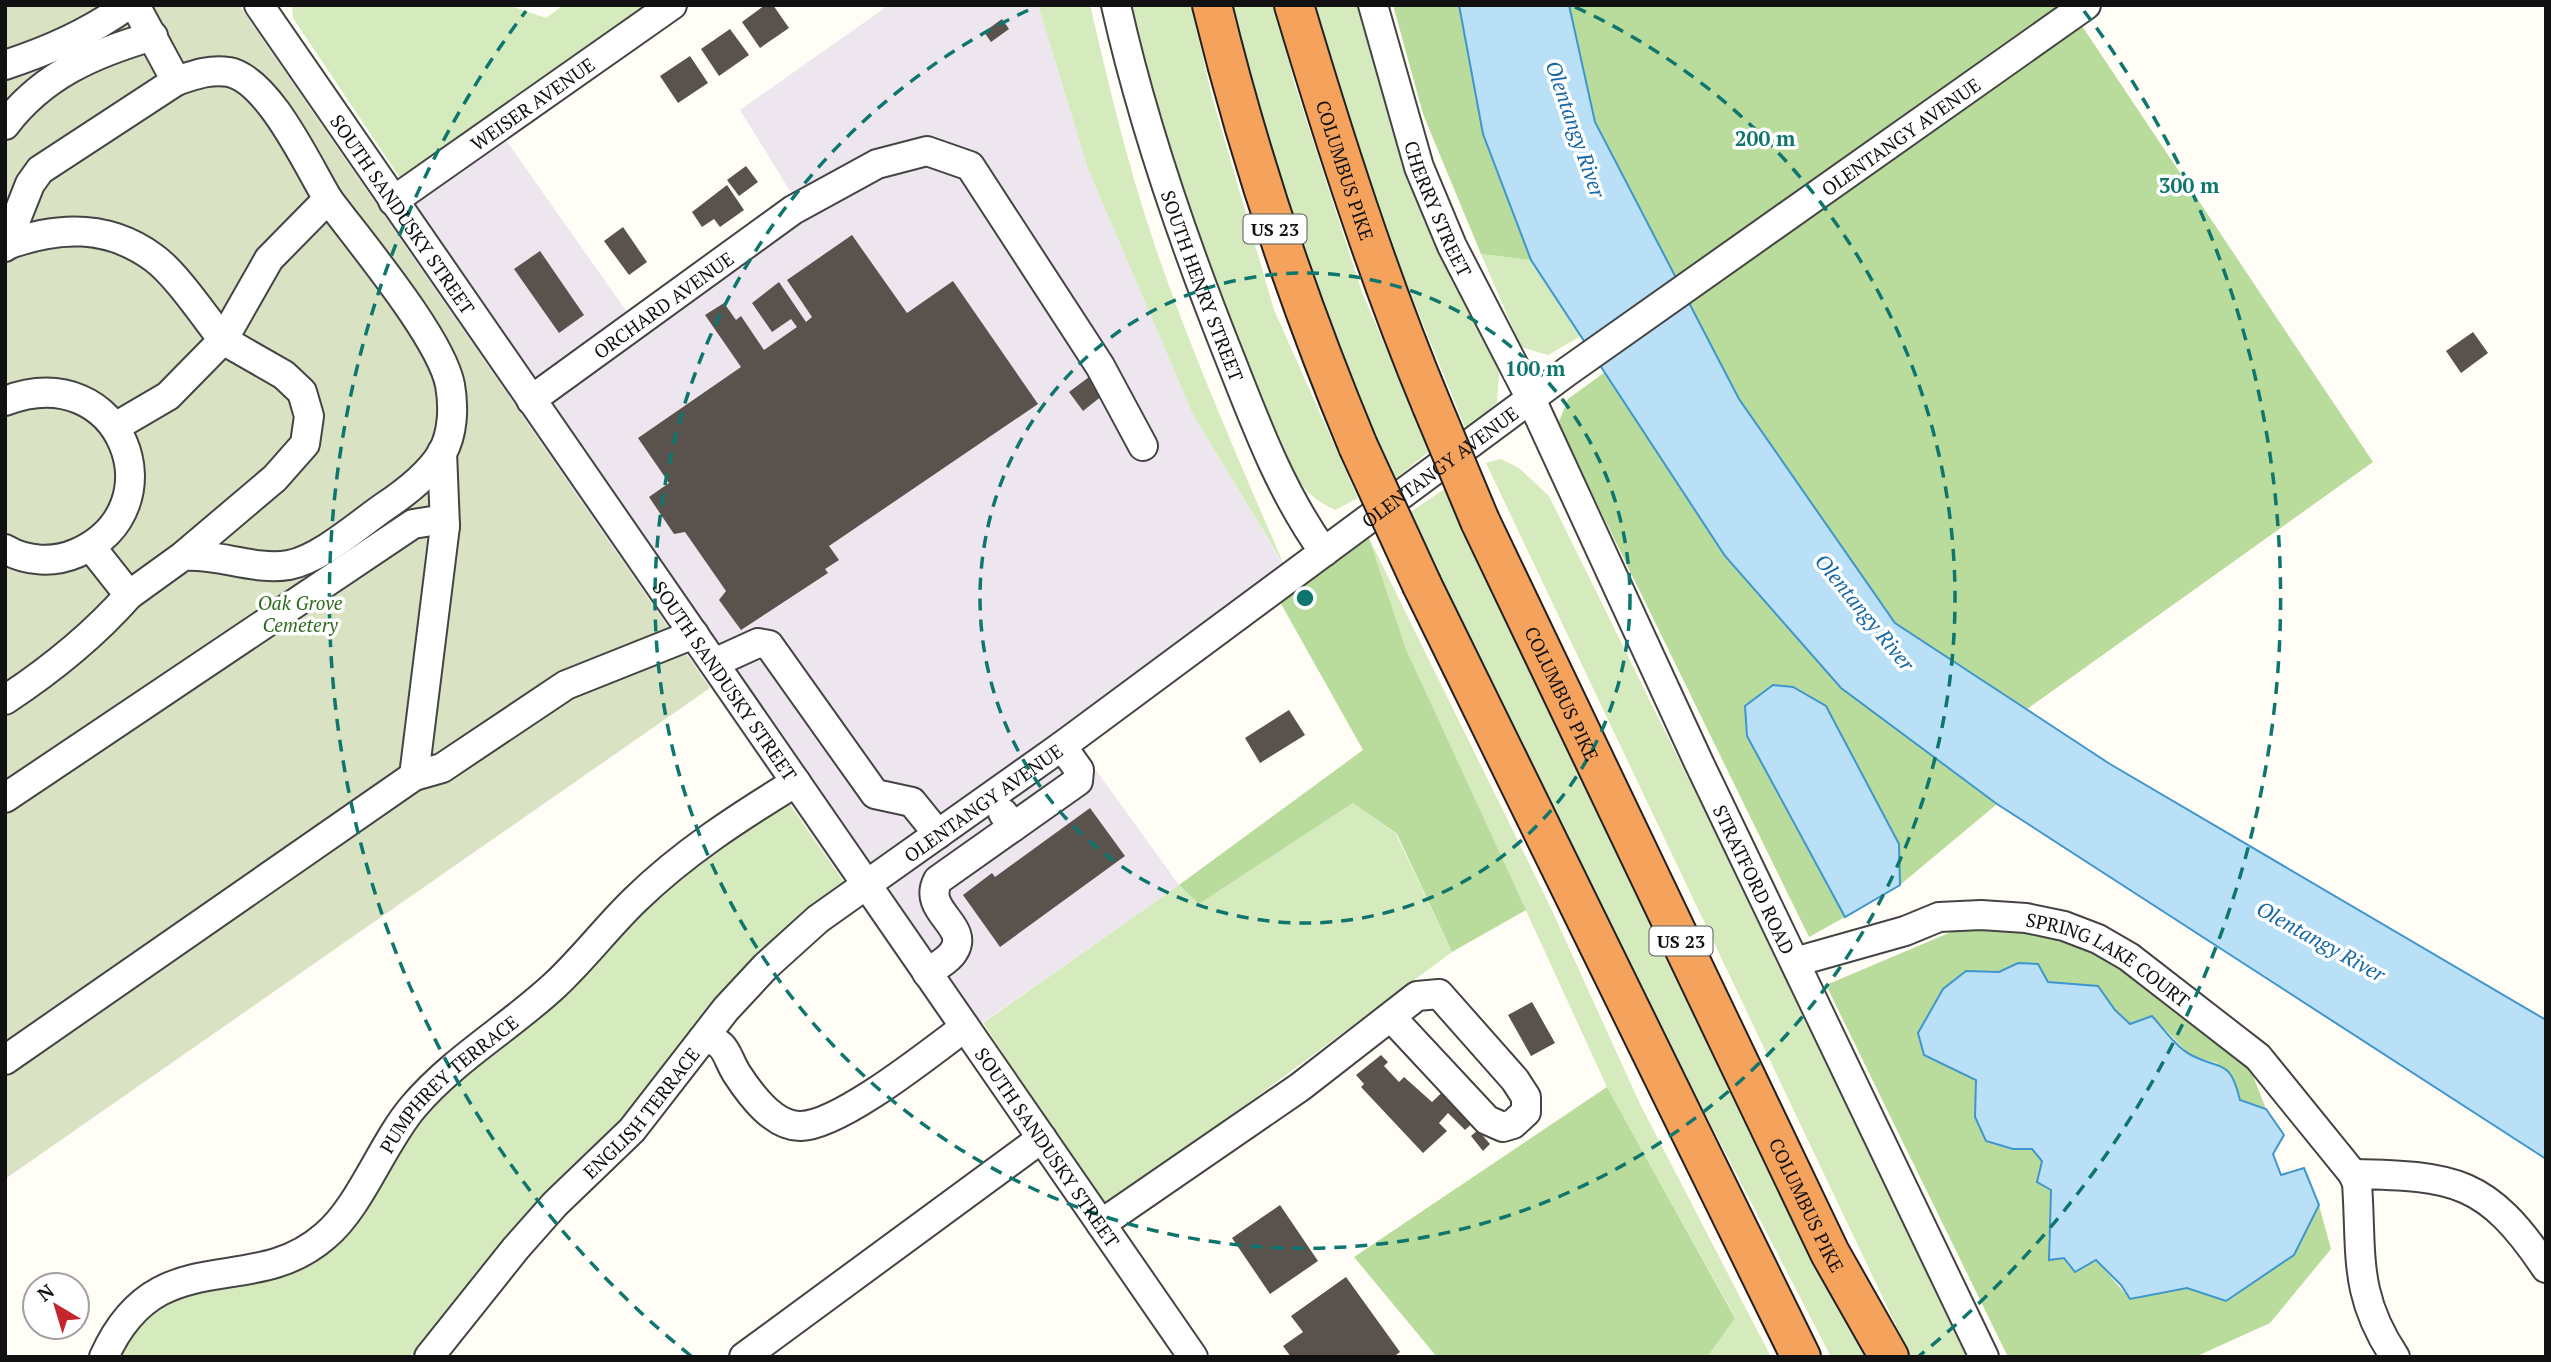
<svg xmlns="http://www.w3.org/2000/svg" width="2551" height="1362" font-family="'PT Serif',serif">
	<style>
		.industrial { fill: #eee6ef }
		.green { fill: #d5ebbd }
		.forest { fill: #b9dc9c }
		.cemetery { fill: #d9e3c4 }
		.water { fill: #b9e0f7; stroke: #3f96cf; stroke-width: 2 }
		.building { fill: #5a524d }
		.lines { fill: none; stroke-linecap: round; stroke-linejoin: round }
		.minor-casing { stroke: #444; stroke-width: 32 }
		.highway-casing { stroke: #222; stroke-width: 42 }
		.minor { stroke: #fff; stroke-width: 28 }
		.highway { stroke: #f5a25d; stroke-width: 38 }
		.highway-bridge-casing { stroke: #222; stroke-width: 42; stroke-linecap: butt }
		.highway-bridge { stroke: #f5a25d; stroke-width: 38 }
		.ring { fill: none; stroke: #0f766e; stroke-width: 3.5; stroke-dasharray: 12 9 }
		.labels { text-anchor: middle; dominant-baseline: central; stroke-width: 7; stroke-linejoin: round; paint-order: stroke }
		.shield { fill: #fff; stroke: #585858; stroke-width: 2 }
		.shield-label { font-size: 18px; font-weight: bold; fill: #111 }
		.street-label { font-size: 19px; fill: #111; stroke: #fff }
		.park-label { font-size: 19px; font-style: italic; fill: #2f6b1f; stroke: #fff }
		.water-label { font-size: 21px; font-style: italic; fill: #1768a6; stroke: #fff }
		.centre { fill: #0f766e; stroke: #fff; stroke-width: 3.5 }
		.ring-label { font-size: 21px; text-anchor: middle; font-weight: bold; fill: #0f766e; stroke: #fff; stroke-width: 7; stroke-linejoin: round; paint-order: stroke }
	</style>
	<rect width="100%" height="100%" fill="#fffdf5"/>
	<!-- industrial -->
	<polygon class="industrial" points="889,5 1038,5 1088,169 1193,415 1298,589 1080,748 1179,885 955,1042 373,200 489,116 629,315 795,199 740,110"/>
	<!-- green -->
	<g class="green">
		<polygon points="292,5 507,5 546,18 564,5 647,5 400,178 293,18"/>
		<path d="M1038 5H1090C1109 86 1128 167 1155 246 1192 355 1239 460 1284 565L1193 415 1088 169Z"/>
		<path d="M1131 5H1191L1211 93 1274 310 1358 498 1335 510C1321 503 1311 497 1302 485 1280 454 1262 399 1247 363 1201 247 1158 128 1131 5Z"/>
		<polygon points="1229,5 1275,5 1294,82 1362,292 1430,451 1395,479 1353,388 1302,255"/>
		<polygon points="1316,5 1363,5 1392,119 1427,225 1499,372 1497,403 1466,430 1373,201"/>
		<polygon points="1481,254 1531,260 1581,336 1548,355 1521,347"/>
		<polygon points="1501,459 1519,468 1549,496 1856,1119 1966,1357 1911,1357 1486,463"/>
		<polygon points="1449,486 1867,1357 1831,1357 1647,1001 1409,513"/>
		<polygon points="1369,538 1549,904 1640,1104 1771,1357 1707,1357 1735,1317 1607,1087 1406,649"/>
		<polygon points="784,796 848,888 680,1054 432,1340 407,1357 115,1357 142,1312 187,1288 286,1274 320,1255 404,1126 648,895"/>
		<polygon points="1353,803 1396,834 1452,952 1106,1208 983,1023 1179,885 1199,904"/>
	</g>
	<!-- forest -->
	<g class="forest">
		<polygon points="1393,5 1459,5 1483,134 1531,260 1481,254 1423,114"/>
		<polygon points="1569,5 2068,5 2373,462 2027,709 1895,623 1739,400 1595,122"/>
		<polygon points="1605,372 1725,556 1841,688 1997,804 1900,885 1899,844 1747,736 1845,917 1809,937 1558,424 1568,399"/>
		<polygon points="1369,538 1406,649 1526,910 1452,952 1397,834 1353,803 1199,904 1179,885 1363,750 1280,602"/>
		<polygon points="1963,927 2054,934 2128,970 2250,1068 2266,1109 2240,1100 2217,1063 2190,1055 2152,1016 2130,1025 2115,1010 2098,986 2048,982 2018,963 1999,972 1966,971 1943,989 1918,1032 1924,1055 1976,1080 1975,1116 2013,1149 2032,1149 2042,1162 2037,1182 2051,1190 2052,1218 2048,1239 2064,1258 2096,1260 2130,1299 2187,1288 2226,1301 2294,1255 2319,1205 2331,1249 2270,1323 2195,1357 2008,1357 1826,985"/>
		<polygon points="1607,1087 1735,1318 1707,1357 1437,1357 1354,1257"/>
	</g>
	<!-- cemetery -->
	<polygon class="cemetery" points="5,5 239,5 710,688 5,1179"/>
	<!-- water -->
	<g class="water">
		<polygon points="1459,5 1569,5 1595,122 1739,399 1895,623 2110,764 2546,1020 2546,1159 1997,804 1841,688 1725,556 1531,260 1483,134"/>
		<polygon points="1773,685 1793,687 1826,706 1899,844 1900,885 1845,917 1747,736 1745,706"/>
		<path d="M2018 963 2038 964 2048 982 2098 986 2115 1010 2130 1024 2152 1016C2163 1028 2177 1048 2191 1055 2223 1071 2230 1059 2240 1100L2266 1109 2284 1135 2273 1154 2281 1175 2304 1168 2319 1205 2294 1255 2226 1301 2187 1288 2130 1299 2121 1285 2096 1260 2075 1272 2064 1258 2049 1260 2051 1190 2037 1182 2042 1161 2032 1149H2013L1986 1141 1975 1117 1976 1080 1924 1055 1918 1033 1943 989 1966 971 1999 972Z"/>
	</g>
	<!-- building -->
	<g class="building">
		<polygon points="765,5 773,5 789,28 760,48 742,22"/>
		<polygon points="1002,19 1009,29 991,42 984,32"/>
		<polygon points="730,29 749,55 719,76 701,49"/>
		<polygon points="690,56 708,83 678,103 660,76"/>
		<polygon points="746,166 758,182 739,196 727,180"/>
		<polygon points="727,185 744,210 720,227 714,219 702,227 692,212"/>
		<polygon points="623,227 647,262 629,275 604,241"/>
		<polygon points="852,235 907,313 953,281 1038,404 829,546 839,560 825,569 828,573 741,630 719,600 726,591 685,532 674,534 649,497 669,483 638,438 741,367 705,315 724,303 736,320 741,316 764,350 797,327 791,319 772,332 752,303 779,282 806,322 812,317 787,280"/>
		<polygon points="540,251 584,315 559,333 514,269"/>
		<polygon points="2473,332 2488,353 2461,373 2446,351"/>
		<polygon points="1089,377 1103,395 1083,411 1069,392"/>
		<polygon points="1289,710 1305,735 1260,763 1245,738"/>
		<polygon points="1090,808 1125,856 1000,947 963,895 992,873 995,877"/>
		<polygon points="1532,1002 1555,1043 1531,1056 1508,1015"/>
		<polygon points="1381,1055 1388,1062 1384,1066 1399,1082 1404,1077 1432,1102 1462,1073 1492,1105 1465,1130 1448,1113 1439,1123 1447,1131 1423,1153 1361,1087 1364,1084 1356,1075"/>
		<polygon points="1478,1130 1490,1144 1483,1151 1471,1136"/>
		<polygon points="1280,1205 1318,1261 1270,1294 1232,1238"/>
		<polygon points="1346,1277 1400,1352 1393,1357 1291,1357 1283,1346 1303,1332 1291,1316"/>
	</g>
	<g class="lines">
		<defs>
			<g id="minor">
				<path id="s1" d="M259 5 1193 1357"/>
				<path id="s2" d="M1116 5C1143 126 1185 246 1231 361 1257 427 1282 494 1324 552"/>
				<path id="s3" d="M1373 5 1419 167 1452 246 1531 399 1699 763 1984 1357"/>
				<path d="M5 65C50 50 89 33 128 5"/>
				<path d="M176 81C194 75 209 69 229 72 269 80 308 166 328 199"/>
				<path d="M5 125C43 75 94 53 153 36"/>
				<path id="s4" d="M393 201 672 5"/>
				<path d="M7 245C58 226 108 224 154 258 176 274 205 317 223 340L168 396 115 427"/>
				<polyline points="5,247 30,184 40,170 176,81 135,5"/>
				<path id="s5" d="M531 400 793 210 877 164 927 151 970 166 1100 366 1143 446"/>
				<path d="M5 401C122 356 179 508 77 553 54 563 27 562 5 549"/>
				<polyline points="445,526 414,776 442,768 566,685 694,634"/>
				<path d="M91 547 129 595 183 556 275 478 305 444 309 416 302 392 284 375 223 340 269 259 328 199C360 242 441 338 450 385 454 407 453 434 442 453 429 475 405 493 384 507 358 525 320 559 289 565 255 571 218 553 183 556"/>
				<polyline points="714,663 758,643 769,645 875,794 912,802 938,834"/>
				<path d="M5 700C52 669 92 637 129 595"/>
				<polyline points="5,798 413,524 432,521 445,526 442,452"/>
				<polyline points="1003,813 1013,827 1078,781 1079,770 1062,746"/>
				<path id="s6" d="M1795 962 1905 931 1939 917 1981 915 2026 918 2064 926 2098 939 2129 957 2258 1057 2353 1174"/>
				<path d="M927 973C935 967 949 960 954 951 970 925 921 911 938 880L1013 827"/>
				<path d="M703 1039C727 1040 726 1057 737 1074 750 1094 774 1127 801 1126 841 1125 931 1052 965 1027"/>
				<polyline points="5,1060 414,776"/>
				<polyline points="1101,1224 1300,1087 1417,996 1439,994 1515,1080 1526,1097 1526,1112 1513,1124 1503,1127 1487,1120 1391,1017"/>
				<path id="s7" d="M104 1357C157 1238 251 1301 325 1236 361 1206 382 1143 414 1106 454 1059 510 1027 555 985 583 959 607 927 635 900 683 853 739 817 796 782"/>
				<path id="s8" d="M429 1357 516 1248 555 1204 632 1130 726 1009 766 966 818 919 1062 746 1568 371 2086 5"/>
				<polyline points="744,1357 1042,1138"/>
				<path d="M2395 1357C2353 1294 2362 1255 2357 1183L2353 1174C2455 1176 2487 1180 2546 1268"/>
			</g>
			<g id="highway">
				<path d="M1212 5C1249 157 1298 302 1358 446"/>
				<path id="s9" d="M1294 5C1335 142 1377 274 1432 406"/>
				<path id="s10" d="M1480 521 1830 1253 1889 1357"/>
				<polyline points="1422,585 1801,1357"/>
			</g>
		</defs>
		<!-- minor casing -->
		<use href="#minor" class="minor-casing"/>
		<!-- highway casing -->
		<use href="#highway" class="highway-casing"/>
		<!-- minor -->
		<use href="#minor" class="minor"/>
		<!-- highway -->
		<use href="#highway" class="highway"/>
		<defs>
			<g id="highway-bridge">
				<polyline points="1432,406 1480,521"/>
				<polyline points="1358,446 1422,585"/>
			</g>
		</defs>
		<!-- highway-bridge casing -->
		<use href="#highway-bridge" class="highway-bridge-casing"/>
		<!-- highway-bridge -->
		<use href="#highway-bridge" class="highway-bridge"/>
	</g>
	<!-- distance rings -->
	<g class="ring">
		<circle cx="1305" cy="598" r="325"/>
		<path d="M1575 7A650 650 0 1 1 1035 7"/>
		<path d="M691 1356A975 975 0 0 1 526 11M2084 11A975 975 0 0 1 1919 1356"/>
	</g>
	<g class="labels">
		<!-- shield labels -->
		<g class="shield">
			<rect x="1243.5" y="214.5" width="63" height="29" rx="5"/>
			<rect x="1649.5" y="926.5" width="63" height="29" rx="5"/>
		</g>
		<g class="shield-label">
			<text x="1275" y="229">US 23</text>
			<text x="1681" y="941">US 23</text>
		</g>
		<!-- street labels -->
		<g class="street-label">
			<text stroke="none"><textPath href="#s4" startOffset="170">WEISER AVENUE</textPath></text>
			<text stroke="none"><textPath href="#s8" startOffset="1923">OLENTANGY AVENUE</textPath></text>
			<text stroke="none"><textPath href="#s9" startOffset="173">COLUMBUS PIKE</textPath></text>
			<text stroke="none"><textPath href="#s3" startOffset="214">CHERRY STREET</textPath></text>
			<text stroke="none"><textPath href="#s1" startOffset="254">SOUTH SANDUSKY STREET</textPath></text>
			<text stroke="none"><textPath href="#s2" startOffset="294">SOUTH HENRY STREET</textPath></text>
			<text stroke="none"><textPath href="#s5" startOffset="163">ORCHARD AVENUE</textPath></text>
			<text stroke="none"><textPath href="#s8" startOffset="1356">OLENTANGY AVENUE</textPath></text>
			<text stroke="none"><textPath href="#s1" startOffset="821">SOUTH SANDUSKY STREET</textPath></text>
			<text stroke="none"><textPath href="#s10" startOffset="191">COLUMBUS PIKE</textPath></text>
			<text stroke="none"><textPath href="#s8" startOffset="789">OLENTANGY AVENUE</textPath></text>
			<text stroke="none"><textPath href="#s3" startOffset="956">STRATFORD ROAD</textPath></text>
			<text stroke="none"><textPath href="#s6" startOffset="331">SPRING LAKE COURT</textPath></text>
			<text stroke="none"><textPath href="#s7" startOffset="462">PUMPHREY TERRACE</textPath></text>
			<text stroke="none"><textPath href="#s8" startOffset="324">ENGLISH TERRACE</textPath></text>
			<text stroke="none"><textPath href="#s1" startOffset="1388">SOUTH SANDUSKY STREET</textPath></text>
			<text stroke="none"><textPath href="#s10" startOffset="758">COLUMBUS PIKE</textPath></text>
		</g>
		<!-- park labels -->
		<g class="park-label">
			<text x="300" y="602">Oak Grove<tspan x="300" dy="22">Cemetery</tspan></text>
		</g>
		<!-- water labels -->
		<g class="water-label">
			<text transform="translate(1576 129) rotate(71)">Olentangy River</text>
			<text transform="translate(1865 612) rotate(51)">Olentangy River</text>
			<text transform="translate(2321 941) rotate(29)">Olentangy River</text>
		</g>
	</g>
	<circle cx="1305" cy="598" r="10" class="centre"/>
	<g class="ring-label">
		<text x="1765" y="146">200 m</text>
		<text x="2189" y="193">300 m</text>
		<text x="1535" y="376">100 m</text>
	</g>
	<!-- border -->
	<rect width="2551" height="1362" fill="none" stroke="#111111" stroke-width="14"/>
	<!-- north arrow -->
	<g transform="translate(56 1306) rotate(322)"><circle r="33" fill="#ffffff" stroke="#a0a0a0" stroke-width="2"/>
	<path d="M0-5L12 26L0 18L-12 26Z" fill="#c4262e"/>
	<text y="-10" font-size="19" font-weight="bold" text-anchor="middle" fill="#111111">N</text>
	</g>
</svg>
